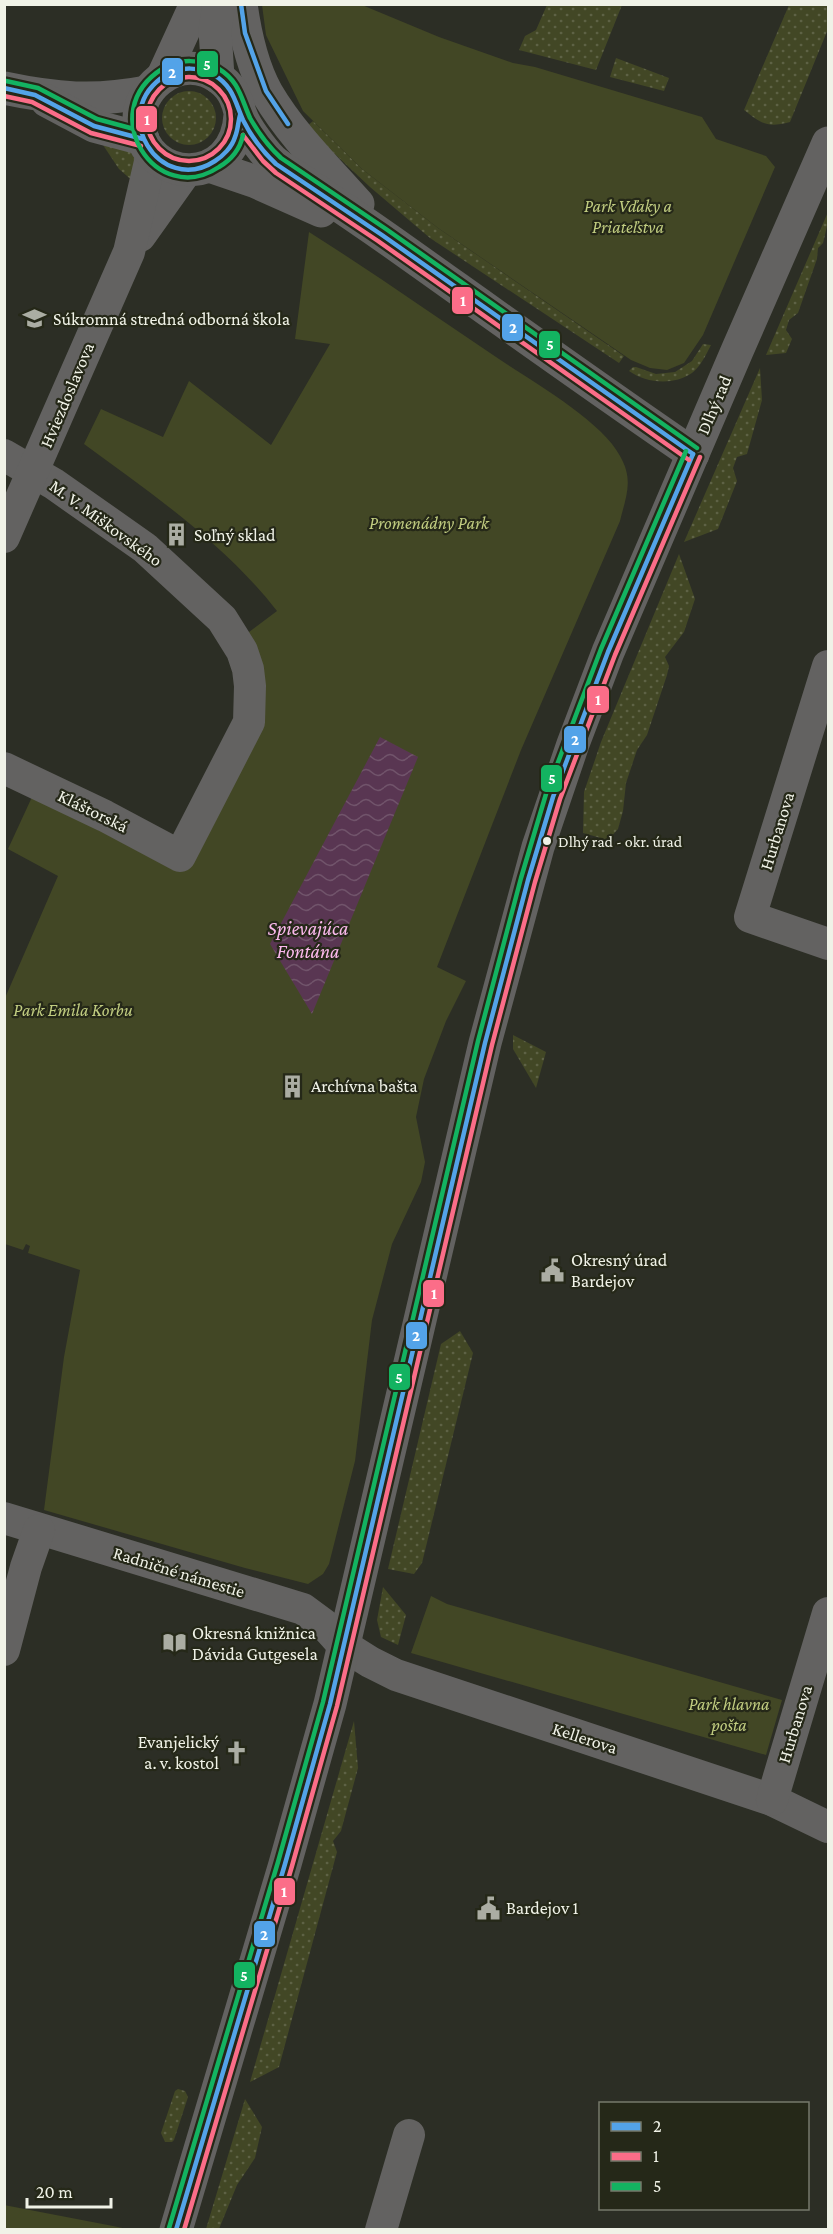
<svg xmlns="http://www.w3.org/2000/svg" width="833" height="2234" font-family="'Crimson Pro',serif">
	<style>
		.grass { fill: url(#grass-dots) }
		.park { fill: #424725 }
		.water { fill: url(#water-waves) }
		.lines { fill: none; stroke-linecap: round; stroke-linejoin: round }
		.minor { stroke: #636261; stroke-width: 32 }
		.tertiary { stroke: #636261; stroke-width: 33 }
		.bus-1-casing { stroke: #252818; stroke-width: 9 }
		.bus-2-casing { stroke: #252818; stroke-width: 9 }
		.bus-3-casing { stroke: #252818; stroke-width: 9 }
		.bus-1 { stroke: #53a3e8; stroke-width: 4.5 }
		.bus-2 { stroke: #fb6d88; stroke-width: 4.5 }
		.bus-3 { stroke: #13b361; stroke-width: 4.5 }
		.bus-dot { fill: #f0f2e7; stroke: #252818; stroke-width: 2 }
		.labels { text-anchor: middle; dominant-baseline: central; stroke-width: 4.5; stroke-linejoin: round; paint-order: stroke }
		.bus-label { font-size: 16px; fill: #f0f2e7; stroke: #252818; text-anchor: start }
		.park-label { font-size: 18px; font-style: italic; fill: #c1cd80; stroke: #252818 }
		.poi-label { font-size: 18px; fill: #f0f2e7; stroke: #252818; text-anchor: start }
		.street-label { font-size: 18px; fill: #f0f2e7; stroke: #252818 }
		.water-label { font-size: 20px; font-style: italic; fill: #fbb9ed; stroke: #252818 }
		.line-badge { stroke: #252818; stroke-width: 2 }
		.badge-label { font-size: 16px; text-anchor: middle; font-weight: bold; fill: #fff }
	</style>
	<defs>
		<pattern id="grass-dots" width="8" height="8" patternUnits="userSpaceOnUse" patternTransform="scale(1.5)"><rect width="8" height="8" fill="#424725"/><path d="M2 2h.1M6 6h.1" fill="none" stroke="#5e6245" stroke-width="1.8" stroke-linecap="round"/></pattern>
		<pattern id="water-waves" width="16" height="10" patternUnits="userSpaceOnUse" patternTransform="scale(1.5)"><rect width="16" height="10" fill="#593652"/><path d="M0 5q4-4 8 0t8 0" fill="none" stroke="#71546b"/></pattern>
	</defs>
	<rect width="100%" height="100%" fill="#2c2e25"/>
	<!-- grass -->
	<g class="grass">
		<polygon points="547,5 622,5 596,70 519,50 525,36 536,30"/>
		<path d="M789 5H828V29L790 122C767 128 762 124 744 110Z"/>
		<polygon points="616,58 669,78 664,91 610,77"/>
		<circle cx="189" cy="118" r="27"/>
		<polygon points="313,121 362,169 438,228 624,356 619,363 430,238 370,187 306,127"/>
		<polygon points="103,145 129,150 135,158 135,183 119,169"/>
		<polygon points="828,212 828,222 823,243 818,248 817,259 798,313 789,320 786,330 792,339 786,353 766,355"/>
		<path d="M703 344 711 345C706 355 700 367 692 373 673 386 646 383 629 371L633 367H636L656 374 675 372 692 361Z"/>
		<polygon points="760,368 762,400 747,454 737,457 733,468 737,481 718,529 684,542"/>
		<polygon points="679,554 695,599 684,632 665,657 669,666 667,675 647,735 637,750 626,783 623,811 618,829 608,840 583,833 584,792 601,742"/>
		<polygon points="513,1035 546,1052 536,1088 513,1049"/>
		<polygon points="460,1331 473,1353 422,1563 414,1574 388,1569 441,1344"/>
		<polygon points="383,1587 406,1615 398,1645 381,1637 377,1620"/>
		<polygon points="354,1721 358,1768 341,1831 333,1841 337,1852 279,2067 250,2082"/>
		<polygon points="178,2089 185,2091 188,2097 174,2140 172,2142 165,2142 161,2133 175,2091"/>
		<polygon points="245,2099 262,2127 255,2158 237,2185 219,2229 206,2229"/>
	</g>
	<!-- park -->
	<g class="park">
		<polygon points="262,5 362,5 439,37 513,63 535,67 702,117 716,139 766,156 775,167 703,335 684,363 667,370 650,368 631,360 438,228 362,169 303,111 266,35"/>
		<path d="M309 232C374 273 436 317 499 359 533 382 602 421 620 456 634 480 626 496 620 521L521 750 437 967 466 981 446 1021 424 1079 416 1117 425 1162 421 1182 392 1244 372 1320 355 1461 329 1564 323 1574 308 1584 245 1568 44 1510 64 1357 80 1270 28 1253 30 1246 26 1244 23 1250 5 1244V998L58 876 8 849 38 784 181 856 249 722 237 641 277 611C224 543 152 494 84 444L101 409 163 437 189 381 271 445 330 344 295 339Z"/>
		<polygon points="431,1596 447,1604 782,1700 766,1755 411,1653"/>
		<polygon points="4,2205 113,2226 127,2229 5,2229"/>
	</g>
	<!-- water -->
	<polygon class="water" points="380,737 418,757 312,1014 270,944"/>
	<g class="lines">
		<!-- minor -->
		<g class="minor">
			<polyline points="140,236 187,170"/>
			<polyline points="4,455 54,484 145,548 222,619 242,651 248,669 250,686 249,722 180,856 105,816 4,768"/>
			<polyline points="4,537 129,252 152,153"/>
			<polyline points="828,666 750,917 828,944"/>
			<polyline points="4,1518 303,1609 326,1626 343,1645 370,1662 396,1675 772,1800 828,1827"/>
			<polyline points="4,1650 26,1567 39,1530"/>
			<polyline points="772,1800 828,1613"/>
			<polyline points="381,2230 409,2135"/>
		</g>
		<!-- tertiary -->
		<g class="tertiary">
			<path d="M241 4C245 33 253 68 267 93 291 134 327 169 358 204"/>
			<polyline points="163,76 196,4"/>
			<polyline points="218,77 215,30 219,4"/>
			<path d="M4 88C56 99 95 102 147 92"/>
			<polyline points="47,101 94,126 143,139"/>
			<path d="M240 115C236 189 144 184 139 123 137 89 173 59 206 71 221 77 232 87 237 102 239 106 239 111 241 115 245 127 263 151 272 160 283 170 298 177 310 186 337 204 365 223 392 242 492 313 592 385 693 454"/>
			<polyline points="209,166 256,182 321,211"/>
			<polyline points="176,2230 285,1864 330,1704 485,1043 538,847 573,744 608,652 737,351 828,143"/>
		</g>
		<defs>
			<g id="bus-1">
				<polyline points="241,4 245,33 266,91 288,124"/>
				<polyline points="4,88 35,95 94,126 143,139"/>
				<path d="M240 115C238 122 238 130 235 137 232 147 223 156 215 161 160 197 106 112 166 75 181 66 200 67 214 75 233 86 235 102 243 120 251 136 263 152 276 164L382 235 693 454"/>
				<polyline points="176,2230 285,1864 330,1704 485,1043 528,880 553,797 608,652 693,454"/>
			</g>
			<g id="bus-2">
				<circle cx="189" cy="119" r="42"/>
				<polyline points="4,96 32,102 91,133 141,146"/>
				<polyline points="243,135 263,161 276,173 378,241 689,460"/>
				<polyline points="184,2230 292,1866 337,1706 492,1045 535,882 560,799 615,655 700,457"/>
			</g>
			<g id="bus-3">
				<polyline points="6,81 38,88 97,119 145,132"/>
				<path d="M243 135C240 149 231 160 219 167 156 209 94 112 162 69 179 58 201 59 219 69 239 81 241 98 250 118 258 132 269 147 281 158L386 229 697 448"/>
				<polyline points="169,2228 278,1862 323,1702 478,1041 521,878 546,794 601,649 686,451"/>
			</g>
		</defs>
		<!-- bus-1 casing -->
		<use href="#bus-1" class="bus-1-casing"/>
		<!-- bus-2 casing -->
		<use href="#bus-2" class="bus-2-casing"/>
		<!-- bus-3 casing -->
		<use href="#bus-3" class="bus-3-casing"/>
		<!-- bus-1 -->
		<use href="#bus-1" class="bus-1"/>
		<!-- bus-2 -->
		<use href="#bus-2" class="bus-2"/>
		<!-- bus-3 -->
		<use href="#bus-3" class="bus-3"/>
	</g>
	<!-- icons -->
	<defs>
		<symbol id="school-bare" viewBox="-9 -9 18 18"><path d="M0-5L7-2L0 1L-7-2ZM-4 1L0 2.5L4 1V4Q0 6-4 4Z" fill="#abada3" stroke="#252818" stroke-width="2.5" paint-order="stroke"/></symbol>
		<symbol id="building-bare" viewBox="-9 -9 18 18"><path d="M-4-6H4V6H1V3H-1V6H-4ZM-2.5-4.3h1.7v1.8h-1.7ZM.8-4.3h1.7v1.8H.8ZM-2.5-1h1.7V.8h-1.7ZM.8-1h1.7V.8H.8Z" fill="#abada3" stroke="#252818" stroke-width="2.5" paint-order="stroke"/></symbol>
		<symbol id="civic-bare" viewBox="-9 -9 18 18"><path d="M-.6-6.5H3V-4.5H.6V-3L4-1V1h2V6H-6V1h2V-1L-.6-3ZM-1.2 2.5V6h2.4V2.5Z" fill="#abada3" stroke="#252818" stroke-width="2.5" paint-order="stroke"/></symbol>
		<symbol id="library-bare" viewBox="-9 -9 18 18"><path d="M-6-4Q-3-5.5-.7-3.5V5Q-3 3-6 4ZM6-4Q3-5.5 .7-3.5V5Q3 3 6 4Z" fill="#abada3" stroke="#252818" stroke-width="2.5" paint-order="stroke"/></symbol>
		<symbol id="church-bare" viewBox="-9 -9 18 18"><path d="M-1.2-6h2.4v3.5h3.3v2.4h-3.3V6h-2.4V-.1h-3.3v-2.4h3.3Z" fill="#abada3" stroke="#252818" stroke-width="2.5" paint-order="stroke"/></symbol>
	</defs>
	<g fill-rule="evenodd">
		<use href="#school-bare" x="18" y="302" width="33" height="33"/>
		<use href="#building-bare" x="160" y="518" width="33" height="33"/>
		<use href="#building-bare" x="276" y="1070" width="33" height="33"/>
		<use href="#civic-bare" x="536" y="1254" width="33" height="33"/>
		<use href="#library-bare" x="158" y="1626" width="33" height="33"/>
		<use href="#church-bare" x="220" y="1736" width="33" height="33"/>
		<use href="#civic-bare" x="472" y="1892" width="33" height="33"/>
	</g>
	<!-- markers -->
	<circle class="bus-dot" cx="547" cy="841" r="5"/>
	<g class="labels">
		<!-- bus labels -->
		<g class="bus-label">
			<text x="558" y="841">Dlhý rad - okr. úrad</text>
		</g>
		<!-- park labels -->
		<g class="park-label">
			<text x="628" y="206">Park Vďaky a<tspan x="628" dy="21">Priateľstva</tspan></text>
			<text x="429" y="523">Promenádny Park</text>
			<text x="73" y="1010">Park Emila Korbu</text>
			<text x="729" y="1704">Park hlavna<tspan x="729" dy="21">pošta</tspan></text>
		</g>
		<!-- poi labels -->
		<g class="poi-label">
			<text x="53" y="319">Súkromná stredná odborná škola</text>
			<text x="194" y="535">Soľný sklad</text>
			<text x="311" y="1086">Archívna bašta</text>
			<text x="571" y="1260">Okresný úrad<tspan x="571" dy="21">Bardejov</tspan></text>
			<text x="192" y="1633">Okresná knižnica<tspan x="192" dy="21">Dávida Gutgesela</tspan></text>
			<text x="219" y="1742" text-anchor="end">Evanjelický<tspan x="219" dy="21">a. v. kostol</tspan></text>
			<text x="506" y="1908">Bardejov 1</text>
		</g>
		<!-- street labels -->
		<g class="street-label">
			<text transform="translate(67 395) rotate(-67)">Hviezdoslavova</text>
			<text transform="translate(714 405) rotate(-67)">Dlhý rad</text>
			<text transform="translate(106 523) rotate(36)">M. V. Miškovského</text>
			<text transform="translate(93 811) rotate(26)">Kláštorská</text>
			<text transform="translate(777 831) rotate(-73)">Hurbanova</text>
			<text transform="translate(179 1572) rotate(17)">Radničné námestie</text>
			<text transform="translate(795 1724) rotate(-73)">Hurbanova</text>
			<text transform="translate(585 1738) rotate(18)">Kellerova</text>
		</g>
		<!-- water labels -->
		<g class="water-label">
			<text x="308" y="928">Spievajúca<tspan x="308" dy="23">Fontána</tspan></text>
		</g>
	</g>
	<g class="line-badge">
		<rect x="196" y="50" width="23" height="28" rx="6" fill="#13b361"/>
		<rect x="161" y="57" width="23" height="29" rx="6" fill="#53a3e8"/>
		<rect x="135" y="105" width="23" height="28" rx="6" fill="#fb6d88"/>
		<rect x="451" y="286" width="23" height="29" rx="6" fill="#fb6d88"/>
		<rect x="501" y="313" width="23" height="29" rx="6" fill="#53a3e8"/>
		<rect x="538" y="330" width="23" height="29" rx="6" fill="#13b361"/>
		<rect x="586" y="685" width="24" height="29" rx="6" fill="#fb6d88"/>
		<rect x="563" y="725" width="24" height="29" rx="6" fill="#53a3e8"/>
		<rect x="540" y="764" width="23" height="29" rx="6" fill="#13b361"/>
		<rect x="422" y="1279" width="23" height="29" rx="6" fill="#fb6d88"/>
		<rect x="405" y="1321" width="23" height="29" rx="6" fill="#53a3e8"/>
		<rect x="388" y="1363" width="23" height="28" rx="6" fill="#13b361"/>
		<rect x="273" y="1877" width="23" height="29" rx="6" fill="#fb6d88"/>
		<rect x="253" y="1920" width="23" height="28" rx="6" fill="#53a3e8"/>
		<rect x="233" y="1961" width="23" height="28" rx="6" fill="#13b361"/>
	</g>
	<g class="badge-label">
		<text x="207" y="70">5</text>
		<text x="172" y="78">2</text>
		<text x="147" y="125">1</text>
		<text x="463" y="306">1</text>
		<text x="513" y="333">2</text>
		<text x="550" y="350">5</text>
		<text x="598" y="705">1</text>
		<text x="575" y="745">2</text>
		<text x="552" y="784">5</text>
		<text x="434" y="1299">1</text>
		<text x="416" y="1341">2</text>
		<text x="399" y="1383">5</text>
		<text x="284" y="1897">1</text>
		<text x="264" y="1940">2</text>
		<text x="244" y="1981">5</text>
	</g>
	<!-- border -->
	<rect width="833" height="2234" fill="none" stroke="#f0f2e7" stroke-width="12"/>
	<!-- legend -->
	<rect x="599" y="2102" width="210" height="108" fill="#252818" stroke="#76796b" stroke-width="1.5"/>
	<rect x="611" y="2122" width="30" height="9" fill="#53a3e8" stroke="#76796b" stroke-width="1.5"/>
	<text x="653" y="2132" font-size="18" fill="#f0f2e7">2</text>
	<rect x="611" y="2152" width="30" height="9" fill="#fb6d88" stroke="#76796b" stroke-width="1.5"/>
	<text x="653" y="2162" font-size="18" fill="#f0f2e7">1</text>
	<rect x="611" y="2182" width="30" height="9" fill="#13b361" stroke="#76796b" stroke-width="1.5"/>
	<text x="653" y="2192" font-size="18" fill="#f0f2e7">5</text>
	<!-- scale -->
	<path d="M27 2198v9h84v-9" fill="none" stroke="#f0f2e7" stroke-width="3"/>
	<text x="36" y="2198" font-size="18" fill="#f0f2e7" stroke="#252818" stroke-width="4.5" paint-order="stroke">20 m</text>
</svg>
